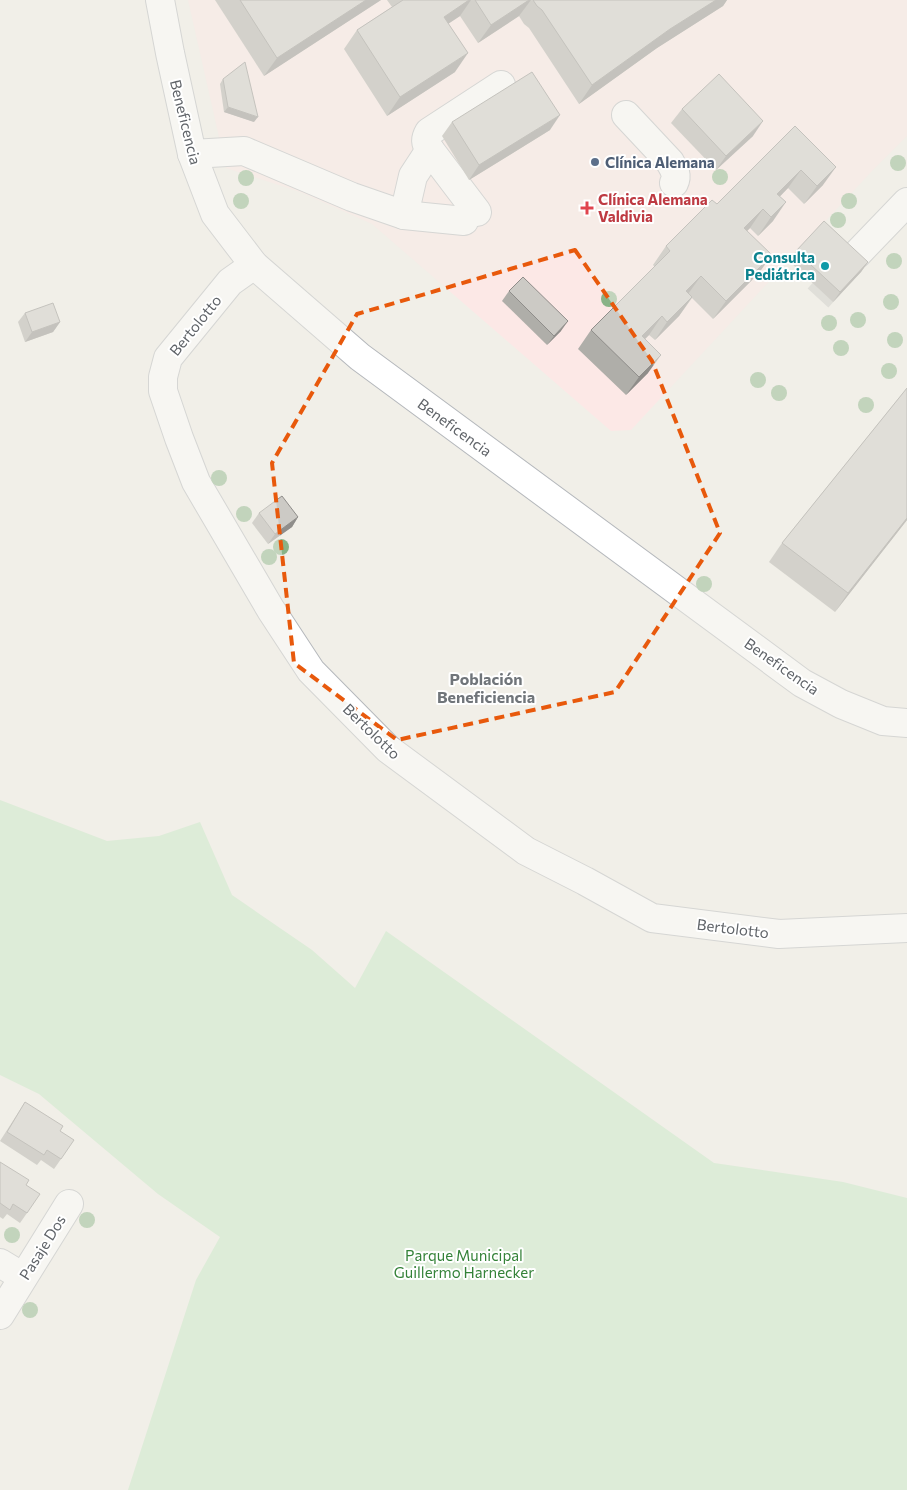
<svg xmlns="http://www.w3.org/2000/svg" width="907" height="1490" font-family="Commissioner,sans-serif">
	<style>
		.medical { fill: #fce8e6 }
		.green { fill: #c5e8c5 }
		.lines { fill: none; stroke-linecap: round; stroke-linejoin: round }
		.minor-tunnel { stroke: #ccccc8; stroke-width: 28; stroke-dasharray: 28 14; stroke-linecap: butt }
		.minor-casing { stroke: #b5b8bc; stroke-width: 30 }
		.minor { stroke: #fff; stroke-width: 28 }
		.tree { fill: #89b387 }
		.wall { fill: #afaea9 }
		.shaded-wall { fill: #8f8d8a }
		.building { fill: #cccac5; stroke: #8f8d8a }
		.marked { fill: none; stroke: #e8590c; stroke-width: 4; stroke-dasharray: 10 6; stroke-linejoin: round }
		.service-dot { fill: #5c6f8a; stroke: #fff; stroke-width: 2 }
		.health-dot { fill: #e0444e; stroke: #fff; stroke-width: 2 }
		.culture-dot { fill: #0f9aa8; stroke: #fff; stroke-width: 2 }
		.labels { text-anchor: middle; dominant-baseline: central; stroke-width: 4; stroke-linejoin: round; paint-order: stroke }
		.street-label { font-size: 15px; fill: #5f6368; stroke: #fff }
		.service-label { font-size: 15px; font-weight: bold; fill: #4e5e75; stroke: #fff; text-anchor: start }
		.health-label { font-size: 15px; font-weight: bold; fill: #be3a42; stroke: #fff; text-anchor: start }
		.culture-label { font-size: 15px; font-weight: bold; fill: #0d838f; stroke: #fff; text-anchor: end }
		.park-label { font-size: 15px; fill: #348238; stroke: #fff }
		.neighbourhood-label { font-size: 16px; font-weight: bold; fill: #70757a; stroke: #fff }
	</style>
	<rect width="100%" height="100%" fill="#f1efe8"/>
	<!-- medical -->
	<polygon class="medical" points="188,0 907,0 907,136 873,170 631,430 611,431 372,224 300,192 226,168"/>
	<!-- green -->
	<polygon class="green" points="0,800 107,841 159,836 200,822 232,895 312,950 355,988 386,931 714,1163 843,1182 907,1198 907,1490 128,1490 196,1280 220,1237 158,1194 39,1094 0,1075"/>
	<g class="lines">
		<!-- minor-tunnel -->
		<polyline class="minor-tunnel" points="818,298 848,265"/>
		<defs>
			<g id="minor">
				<polyline points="160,0 170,53 192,154 215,214 254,265 360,357 802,683 841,704 883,721 907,723"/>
				<path d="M626 115 670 162C674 169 678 175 674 183"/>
				<polyline points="192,154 244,151 352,197 404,215 464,221"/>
				<path d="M477 212 430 150C425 143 425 139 429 132L501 85"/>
				<polyline points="404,215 413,176 430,150"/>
				<polyline points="857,254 907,202"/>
				<polyline points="254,265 230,282 168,358 163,377 163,391 179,438 196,482 271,610 311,671 388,749 526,851 585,881 652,918 779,934 907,928"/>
				<polyline points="0,1263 23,1277"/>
				<polyline points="0,1315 69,1204"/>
			</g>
		</defs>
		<!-- minor casing -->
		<use href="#minor" class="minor-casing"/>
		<!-- minor -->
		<use href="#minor" class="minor"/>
	</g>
	<!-- trees -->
	<g class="tree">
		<circle cx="898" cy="163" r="8"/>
		<circle cx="720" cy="177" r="8"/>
		<circle cx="246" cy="178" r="8"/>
		<circle cx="241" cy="201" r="8"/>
		<circle cx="849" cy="201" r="8"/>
		<circle cx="838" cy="220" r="8"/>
		<circle cx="894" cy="261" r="8"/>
		<circle cx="609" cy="299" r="8"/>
		<circle cx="891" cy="302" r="8"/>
		<circle cx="858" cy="320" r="8"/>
		<circle cx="829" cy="323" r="8"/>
		<circle cx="895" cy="340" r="8"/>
		<circle cx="841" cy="348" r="8"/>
		<circle cx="889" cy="371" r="8"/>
		<circle cx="758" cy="380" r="8"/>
		<circle cx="779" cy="393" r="8"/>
		<circle cx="866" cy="405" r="8"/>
		<circle cx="219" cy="478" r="8"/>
		<circle cx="244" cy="514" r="8"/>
		<circle cx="281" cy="547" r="8"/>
		<circle cx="269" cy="557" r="8"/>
		<circle cx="704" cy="584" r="8"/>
		<circle cx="87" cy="1220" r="8"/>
		<circle cx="12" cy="1235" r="8"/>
		<circle cx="30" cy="1310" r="8"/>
	</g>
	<!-- wall -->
	<g class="wall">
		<polygon points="215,0 381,0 264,76"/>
		<polygon points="387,0 727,0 723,6 657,48 579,104 529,28 524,24 519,16 478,43 460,16 448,24 455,72 387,116 344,49 357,30 392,7"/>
		<polygon points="223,79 254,122 224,112 220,84"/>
		<polygon points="682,109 753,136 716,170 671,123"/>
		<polygon points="452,122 550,130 469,180 442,136"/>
		<polygon points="795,126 823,185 804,204 788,188 780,196 773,221 758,236 750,228 747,231 759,273 713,319 692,298 679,316 655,340 649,335 645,339 648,373 626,395 578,349 591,330 655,267 653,265 666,246 717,204"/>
		<polygon points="796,251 868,262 861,272 833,302 789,261"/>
		<polygon points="509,291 561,331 547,345 502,301"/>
		<polygon points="25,313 60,322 53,332 25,342 18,322"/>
		<polygon points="907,388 907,520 835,612 769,562 782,543"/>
		<polygon points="259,513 298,517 292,527 268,544 252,523"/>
		<polygon points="25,1102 60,1131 61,1159 54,1169 41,1160 37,1165 0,1141"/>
		<polygon points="0,1162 26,1185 27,1213 20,1223 7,1214 3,1219 0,1217"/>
	</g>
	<!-- shaded-wall -->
	<g class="shaded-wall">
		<polygon points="366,0 381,0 264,76 277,58"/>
		<polygon points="469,0 471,0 460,16 431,35 444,17"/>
		<polygon points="529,0 531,0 519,16 478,43 491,25"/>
		<polygon points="716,0 727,0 723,6 657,48 579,104 592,85 670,29"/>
		<polygon points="468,53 455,72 387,116 400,97"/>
		<polygon points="228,107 258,117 254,122 224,112"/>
		<polygon points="560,115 550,130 469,180 479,165"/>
		<polygon points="763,121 753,136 716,170 726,156"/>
		<polygon points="836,167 823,185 804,204 817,186"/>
		<polygon points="801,170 788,188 765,212 777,194"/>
		<polygon points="786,202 773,221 758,236 771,217"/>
		<polygon points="763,209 750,228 732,246 744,228"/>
		<polygon points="772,255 759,273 713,319 726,301"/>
		<polygon points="868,262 861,272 833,302 840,292"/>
		<polygon points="701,276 688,294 686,291"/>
		<polygon points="692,297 679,316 655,340 667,322"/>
		<polygon points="662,316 649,335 629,355 642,336"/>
		<polygon points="568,321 561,331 547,345 554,336"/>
		<polygon points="60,322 53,332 25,342 32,332"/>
		<polygon points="661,355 648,373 626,395 639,377"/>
		<polygon points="298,517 292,527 268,544 275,534"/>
		<polygon points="907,518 907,520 835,612 848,593"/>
	</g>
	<!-- building -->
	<g class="building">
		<polygon points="240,0 366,0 277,58"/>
		<polygon points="403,0 469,0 444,17 468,53 400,97 357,30"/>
		<polygon points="475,0 529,0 491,25"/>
		<polygon points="533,0 716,0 670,29 592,85 542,10 537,6"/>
		<polygon points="245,62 258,117 228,107 223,79"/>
		<polygon points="532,72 560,115 479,165 452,122"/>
		<polygon points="719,74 763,121 726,156 682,109"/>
		<polygon points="795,126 836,167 817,186 801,170 777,194 786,202 771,217 763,209 744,228 772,255 726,301 701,276 686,291 692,297 667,322 662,316 642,336 661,355 639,377 591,330 670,251 666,246 712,200 717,204"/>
		<polygon points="824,221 868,262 840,292 796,251"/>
		<polygon points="523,277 568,321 554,336 509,291"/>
		<polygon points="53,303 60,322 32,332 25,313"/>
		<polygon points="907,388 907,518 848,593 782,543"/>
		<polygon points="282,496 298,517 275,534 259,513"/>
		<polygon points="25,1102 63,1126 60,1131 74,1140 61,1159 47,1150 44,1155 7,1132"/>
		<polygon points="0,1162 29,1180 26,1185 40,1194 27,1213 13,1204 10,1210 0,1203"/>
	</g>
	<!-- marked area -->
	<path d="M0 0H907V1490H0ZM575 250 652 361 720 533 615 692 397 740 294 663 272 463 357 314Z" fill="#f1efe8" fill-opacity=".55" fill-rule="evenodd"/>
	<path class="marked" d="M575 250 652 361 720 533 615 692 397 740 294 663 272 463 357 314Z"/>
	<!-- markers -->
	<circle class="service-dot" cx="595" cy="162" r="5"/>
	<path class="health-dot" d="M584.5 200.5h5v5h5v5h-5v5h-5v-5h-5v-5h5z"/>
	<circle class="culture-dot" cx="825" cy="266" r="5"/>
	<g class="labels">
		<!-- street labels -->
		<g class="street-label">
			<text transform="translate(186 122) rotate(76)">Beneficencia</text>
			<text transform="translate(195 325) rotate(-51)">Bertolotto</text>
			<text transform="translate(455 427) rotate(36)">Beneficencia</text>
			<text transform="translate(782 666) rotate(35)">Beneficencia</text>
			<text transform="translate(372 731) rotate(44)">Bertolotto</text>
			<text transform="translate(733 928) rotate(7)">Bertolotto</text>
			<text transform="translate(42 1247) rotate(-58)">Pasaje Dos</text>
		</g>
		<!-- service labels -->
		<g class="service-label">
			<text x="605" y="162">Clínica Alemana</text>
		</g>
		<!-- health labels -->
		<g class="health-label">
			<text x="598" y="199">Clínica Alemana<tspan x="598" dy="17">Valdivia</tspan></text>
		</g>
		<!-- culture labels -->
		<g class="culture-label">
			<text x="815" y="257">Consulta<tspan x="815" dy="17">Pediátrica</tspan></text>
		</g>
		<!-- park labels -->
		<g class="park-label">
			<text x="464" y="1255">Parque Municipal<tspan x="464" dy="17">Guillermo Harnecker</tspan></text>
		</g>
		<!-- neighbourhood labels -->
		<g class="neighbourhood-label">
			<text x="486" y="678">Población<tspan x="486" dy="18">Beneficiencia</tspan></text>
		</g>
	</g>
</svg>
